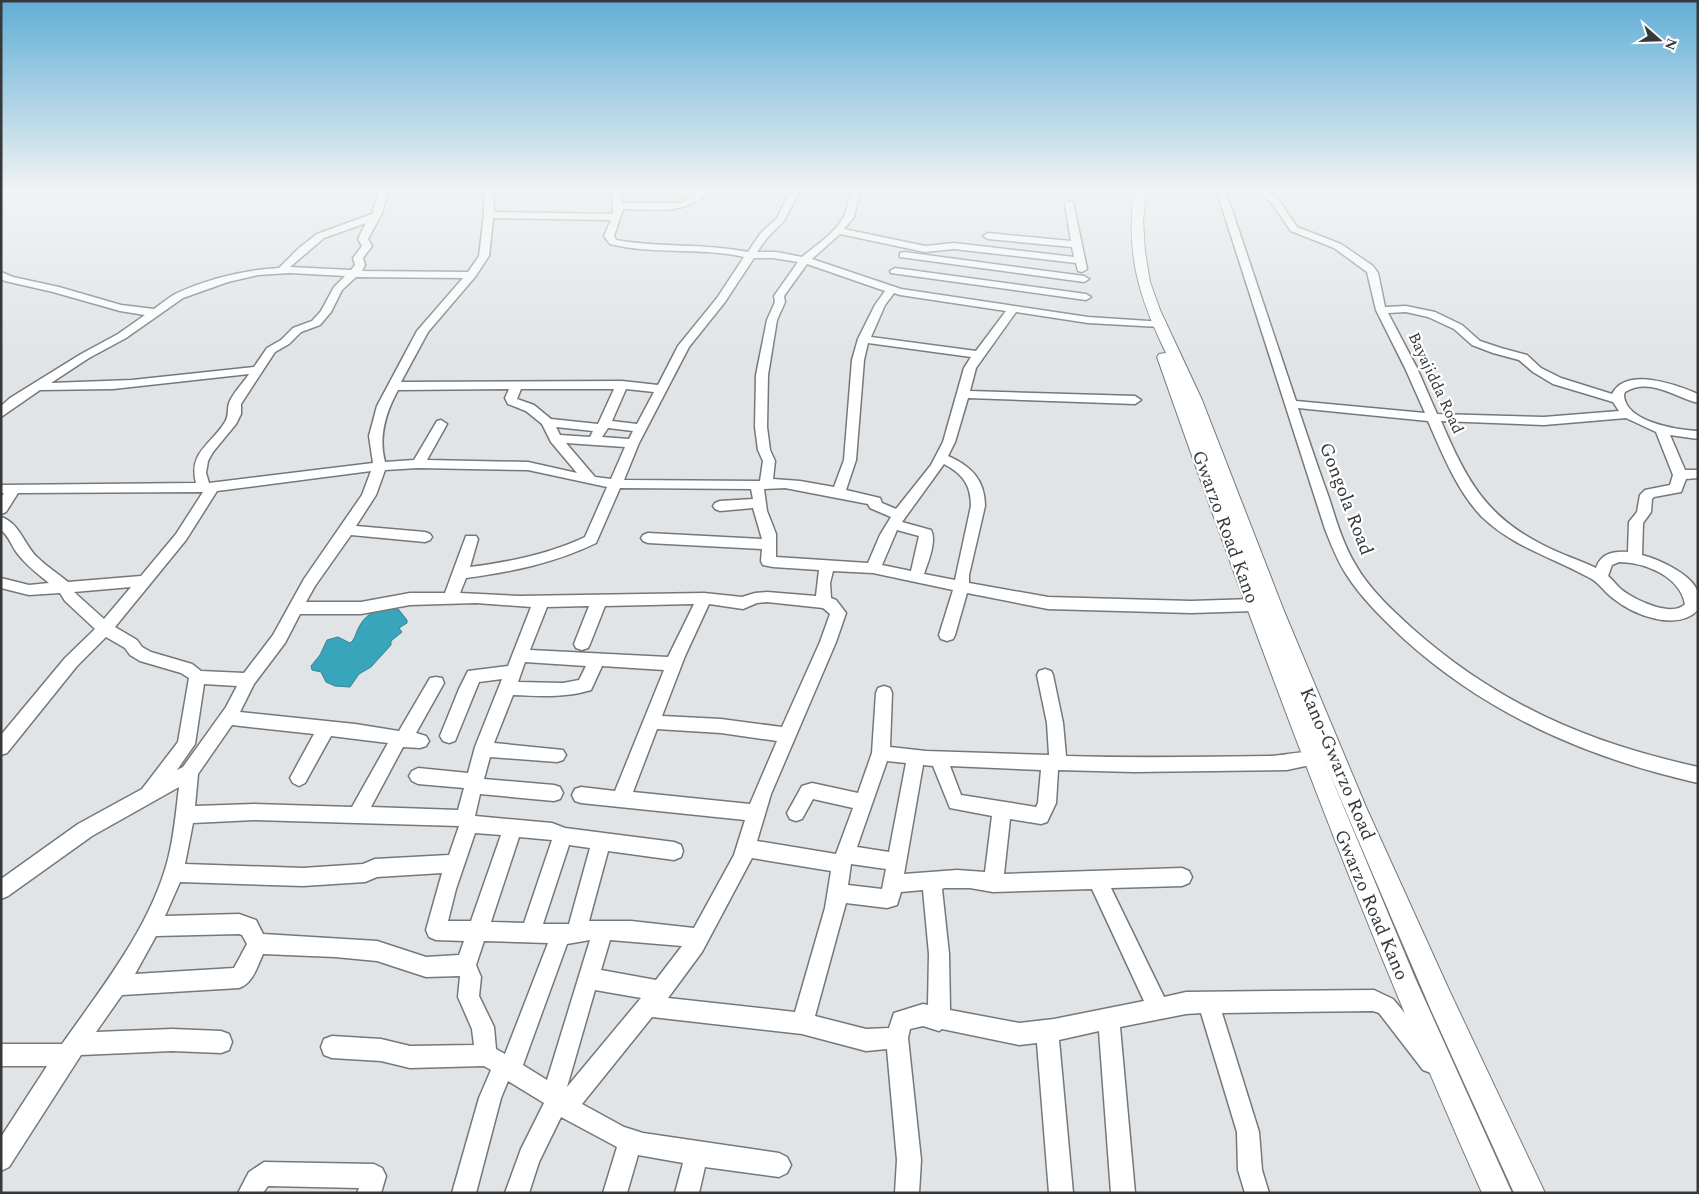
<svg xmlns="http://www.w3.org/2000/svg" width="1699" height="1194" font-family="Spectral,serif">
	<style>
		.water { fill: #38a5ba; stroke: #378493 }
		.lines { fill: none; stroke-linecap: round; stroke-linejoin: round }
		.minor-casing { stroke: #74787b; stroke-width: 3 }
		.major-casing { stroke: #74787b; stroke-width: 2 }
		.minor { fill: #fff; fill-rule: evenodd }
		.major { fill: #fff; fill-rule: evenodd }
		.labels { text-anchor: middle; dominant-baseline: central; stroke-width: 4.5; stroke-linejoin: round; paint-order: stroke }
		.far-street-label { font-size: 16px; fill: #363839; stroke: #fff }
		.street-label { font-size: 19px; fill: #363839; stroke: #fff }
	</style>
	<rect width="100%" height="100%" fill="#e0e4e7"/>
	<!-- water -->
	<path class="water" d="M390 607 399 610 407 620V623L399 628 402 632 391 641V645L371 667 359 674 350 687 335 686 326 682 321 672 312 670 311 666 320 655 327 640 338 637 350 643C355 639 355 635 358 629 365 614 374 611 390 607Z"/>
	<g class="lines">
		<defs>
			<g id="minor">
				<path d="M379 192H388L382 213 368 239 372 246 363 258 365 265 362 271 468 272 479 256 484 215V192H493L494 212 613 214V203L611 192H620L623 203H681L698 192H708C686 216 652 209 623 209L614 236 616 240C660 248 704 243 748 252L760 234 777 218 790 192H799L784 221 767 238 757 252H776L802 257C816 245 834 234 843 218 848 210 847 200 853 192H862L858 199 854 217 844 229 925 246 954 243 1074 257 1072 247 988 239 983 236 988 233 1071 241 1065 204 1067 202H1073L1087 269 1082 272 1078 271 1076 263 954 249 925 252 840 234 812 259 901 289 1088 317 1164 322 1165 324 1160 327 1088 323 1016 312 976 368 970 391 1135 396 1141 400 1135 404 968 398 955 442 948 456C971 466 985 480 985 506L969 575V583L1048 597 1191 601 1254 599 1259 601 1262 605 1259 609 1254 611 1191 613 1048 609 967 593 955 635 953 639 947 641 941 639 939 635 953 590 873 573 833 571 830 583 831 598 836 600 846 613 836 642 771 794 757 841 836 854 853 808 813 799 802 819 796 821 790 819 787 813 802 786 812 783 858 793 872 753 876 693 878 688 884 686 890 688 892 693 890 747 926 751 1049 755 1047 723 1037 675 1039 671 1045 669 1051 671 1053 675 1063 723 1066 756C1134 758 1202 757 1270 756 1283 756 1309 749 1319 753L1322 758 1319 763 1287 770 1134 772 1058 770 1056 803 1047 822 1041 824 1010 819 1004 874 1182 868 1189 871 1192 877 1189 883 1182 886 1111 888 1164 997 1186 992 1374 990 1393 999 1439 1054 1442 1062 1439 1070 1431 1073 1423 1070 1379 1013 1373 1011 1222 1013 1259 1132 1262 1170 1269 1193H1245L1238 1170 1237 1132 1201 1013 1186 1014 1120 1027 1135 1193H1111L1099 1031 1059 1040 1073 1193H1049L1037 1043 1019 1045 942 1029 939 1031 923 1026 910 1029 908 1038 921 1160 919 1193H895L897 1160 887 1049 866 1051 802 1034 652 1017 582 1104 624 1127 643 1133 779 1153 787 1157 791 1165 787 1173 779 1177 705 1167 699 1193H675L683 1163 638 1155 627 1193H603L617 1147 561 1117 539 1162 529 1193H505L521 1149 544 1103 508 1081 501 1098 476 1193H452L479 1098 491 1070 484 1066 410 1068 381 1061 332 1058 324 1055 321 1047 324 1039 332 1036 381 1039 410 1046 474 1045 472 1029 458 997 460 976 426 977 377 961 335 957 263 954C257 967 253 983 239 988L122 995 96 1032 172 1029 221 1031 229 1034 232 1042 229 1050 221 1053 172 1051 81 1055 9 1167 1 1171V1137L47 1066H1V1044H62C101 989 151 926 168 859 174 836 176 811 179 787L92 836 8 896 1 899V879L78 824 142 789 178 742 189 678 181 673 140 661 130 655 125 648 106 637 77 666 7 753 1 755V735L65 658 95 629 65 601 60 593 29 595 1 588V578L29 585 49 583C38 574 26 565 17 553 11 545 9 536 1 530V517C20 523 24 545 37 557 46 566 57 573 68 582L141 576 176 534 203 492 18 493 6 512 1 514V498L4 493H1V485L196 483C188 452 211 445 225 422 229 416 227 410 229 403 233 393 243 383 249 374L113 389 40 390 1 417V406L10 398 81 354 118 334 145 315 120 311 53 292 5 281 1 279V272L13 277 59 287 121 305 154 309C161 304 169 297 177 293 208 279 244 270 279 268L299 248 317 234 372 214ZM493 218 611 220 604 236 610 244C654 255 700 247 744 257L717 298 678 346 658 385 622 381 401 382 428 332 475 277 489 256ZM366 223 358 239 362 246 353 258 355 265 351 270 290 267 324 238ZM754 258H773L798 262 774 296 775 302 767 320 756 375 755 427 758 450 763 461 760 481 624 480 639 443 689 347 725 302ZM807 264 885 291 875 305 858 339 852 360 844 460 834 487 800 481 773 479 775 461 770 450 767 427 768 375 777 320 785 302 784 296ZM290 273 345 276 334 287 321 311 312 321 293 328 281 340 267 348 254 367 132 380 51 383 89 358 126 338 183 298 228 282 258 275ZM356 277 463 278 417 331 377 406 369 436 373 463 209 483 206 473 208 461 213 452 236 424 241 414V404L275 352 289 344 301 332 320 325 331 312 342 290ZM894 293 900 295 1006 311 976 351 871 337 885 305ZM868 343 971 357 964 368 943 442 931 465 896 509 882 503 880 498 846 490 856 460 864 360ZM509 389 505 398 508 404 526 411 542 424 551 442 577 473 528 462 427 460 447 424 441 420 437 421 414 460 385 462C378 436 386 412 398 390ZM521 389H614L598 424 551 419 534 405 517 399ZM626 389 654 392 637 424 612 421ZM556 427 593 431 590 437 560 435ZM608 428 633 431 629 439 602 437ZM566 443 625 447 611 479 595 477ZM944 464C963 474 971 485 971 506L955 580 924 574C928 562 937 541 931 530L902 522ZM418 468 528 470 607 487 585 537C549 554 510 562 470 567L478 539 476 536H466L445 593H410L361 602H306L315 586 351 535 425 542 430 540 432 537 430 534 425 532 356 526 376 495 385 470ZM371 471 362 495 304 579 273 635 244 673 201 671 192 664 151 652 142 647 137 640 115 627 186 540 217 491ZM620 488 751 489 753 499 720 501 715 503 713 506 715 509 720 511 753 508 762 539 648 533 643 535 641 538 643 541 648 543 762 549 761 561 763 565 773 567 819 570 816 596 767 592 755 593 742 597 704 593 520 596 460 593 466 578C511 572 555 563 596 543ZM785 488 868 504 870 508 891 517 880 535 868 563 776 557V534L767 511 764 489ZM897 530 919 536 911 571 882 565ZM131 587 104 619 74 592ZM767 602 823 608 830 614 820 642 782 727 721 719 662 716 685 656 709 604 743 609 757 603ZM476 603 531 607 508 666 468 671 459 689 440 736 443 741 449 743 455 741 479 682 502 679 475 747 468 773 418 768 412 771 409 776 412 781 418 784 464 788 458 810 371 807 403 747 420 748 426 746 429 741 426 736 416 733 444 683 442 678 436 677 430 678 399 731 355 724 240 712 254 684 285 643 300 614H361L410 605ZM694 604 668 657 530 650 547 607 589 606 574 644 576 648 582 650 588 648 590 644 605 606ZM525 662 586 666 579 680 563 683 518 682ZM602 666 664 670 615 791 581 787 575 789 572 795 575 801 581 803 745 820 734 855 694 928 631 921H589L608 851 674 860 681 857 683 851 681 845 674 842 565 828 552 823 475 816 480 794 554 801 560 799 563 793 560 787 554 785 484 779 490 757 557 762 563 760 566 755 563 750 494 743 513 695C540 696 565 698 591 690ZM204 684 237 686 226 707 183 767 177 770 195 744ZM232 725 314 734 290 778 293 783 299 786 305 783 331 736 388 743 352 807 254 804 195 806 198 774ZM657 729 721 733 777 741 750 804 633 792ZM887 761 906 763 889 852 857 847ZM923 765 933 766 950 808 992 816 985 872 957 870 904 874ZM950 766 1041 770 1038 803 1036 807 961 795ZM254 820 459 826 449 855 375 859 363 864 303 868 185 864 193 823ZM475 833 501 835 471 921H448L456 889ZM519 837 552 840 524 923 491 922ZM569 845 590 848 569 924H543ZM752 858 831 871 825 908 795 1012 668 998 702 952ZM851 864 886 869 882 889 848 885ZM442 873 426 930 429 937 436 940 464 941 459 955 426 957 377 941 263 934 256 920 239 914 165 916 180 882 303 886 365 882 377 877ZM944 888H970L993 892 1092 889 1144 1001 1054 1019 1019 1023 950 1010 949 954 942 889ZM923 890 929 954 928 1005 923 1004 894 1013 889 1028 866 1029 815 1016 846 903 887 908 897 905 901 892ZM239 934 242 935 247 944 234 968 135 974 156 936ZM590 940 547 1080 523 1065 567 944ZM610 940 682 946 656 980 601 970ZM484 941 548 943 505 1054 496 1049 494 1027 479 996 481 977 476 965ZM595 990 641 998 567 1087Z"/>
				<path d="M1217 192H1226L1296 401 1425 413 1405 368 1376 310 1367 272 1334 248 1291 231 1271 202 1258 192H1269L1278 199 1297 227 1341 244 1373 266 1378 273 1385 307 1406 306 1435 312 1462 325 1480 341 1501 348 1527 355 1541 368 1561 378 1612 394C1626 366 1677 385 1698 394V403C1674 397 1650 377 1625 392L1624 395C1625 422 1677 430 1698 431V439L1670 435 1685 470H1698V478L1686 479 1681 492 1654 497 1652 499 1651 512 1643 523 1642 555C1658 559 1694 575 1698 593 1699 598 1698 605 1698 610 1677 632 1634 615 1614 599 1604 592 1599 582 1588 577 1550 556 1515 548 1482 517 1457 491 1442 453 1428 421L1298 408C1308 438 1318 468 1329 498 1336 520 1343 544 1355 564 1369 589 1392 610 1413 629 1498 704 1588 743 1698 767V783C1588 758 1488 715 1404 639 1383 619 1361 598 1346 574 1337 560 1331 544 1325 529ZM1406 312 1428 317 1454 329 1472 345 1493 353 1519 360 1533 372 1553 384 1613 402 1619 411 1544 417 1437 414 1417 368 1388 313ZM1626 418 1656 432 1673 475 1670 485 1645 490 1640 495 1637 512 1629 522 1628 552C1614 551 1601 553 1596 568 1579 560 1560 554 1543 545 1485 516 1466 479 1441 421L1544 425ZM1619 562C1644 562 1680 576 1685 604 1672 618 1635 600 1622 590 1617 586 1613 580 1608 576L1612 565Z"/>
				<polygon points="904,252 1084,276 1089,279 1084,282 900,257 900,253"/>
				<polygon points="895,268 1086,294 1091,297 1086,300 891,273 890,271"/>
				<polygon points="264,1162 374,1164 382,1168 386,1176 381,1193 357,1193 359,1188 268,1186 263,1193 238,1193 249,1172"/>
			</g>
			<path id="major" d="M1134 192H1146L1143 221 1145 252 1150 282 1160 310 1202 400 1284 611 1366 807 1450 992 1545 1193H1514L1431 1010 1324 760 1415 978 1512 1193H1482C1360 919 1256 639 1157 357L1159 354 1166 353C1139 297 1126 256 1134 192Z"/>
		</defs>
		<!-- minor casing -->
		<use href="#minor" class="minor-casing"/>
		<!-- major casing -->
		<use href="#major" class="major-casing"/>
		<!-- minor -->
		<use href="#minor" class="minor"/>
		<!-- major -->
		<use href="#major" class="major"/>
	</g>
	<!-- sky -->
	<linearGradient id="sky" x2="0" y2="1"><stop stop-color="#61aed6"/><stop offset="0.53" stop-color="#f1f3f4"/><stop offset="1" stop-color="#f1f3f4" stop-opacity="0"/></linearGradient>
	<rect width="1699" height="359" fill="url(#sky)"/>
	<g class="labels">
		<!-- far-street labels -->
		<g class="far-street-label">
			<text transform="translate(1436 383) rotate(65)">Bayajidda Road</text>
		</g>
		<!-- street labels -->
		<g class="street-label">
			<text transform="translate(1346 499) rotate(69)">Gongola Road</text>
			<text transform="translate(1225 527) rotate(70)">Gwarzo Road Kano</text>
			<text transform="translate(1337 764) rotate(67)">Kano-Gwarzo Road</text>
			<text transform="translate(1371 905) rotate(67)">Gwarzo Road Kano</text>
		</g>
	</g>
	<!-- border -->
	<rect width="1699" height="1194" fill="none" stroke="#363839" stroke-width="5"/>
	<!-- north arrow -->
	<g transform="translate(1659 40) rotate(110)" stroke="#ffffff" stroke-width="4" paint-order="stroke">
	<path d="M0-4L9 19L0 12L-9 19Z" fill="#363839"/>
	<text y="-8" font-size="14" font-weight="bold" text-anchor="middle" fill="#363839">N</text>
	</g>
</svg>
